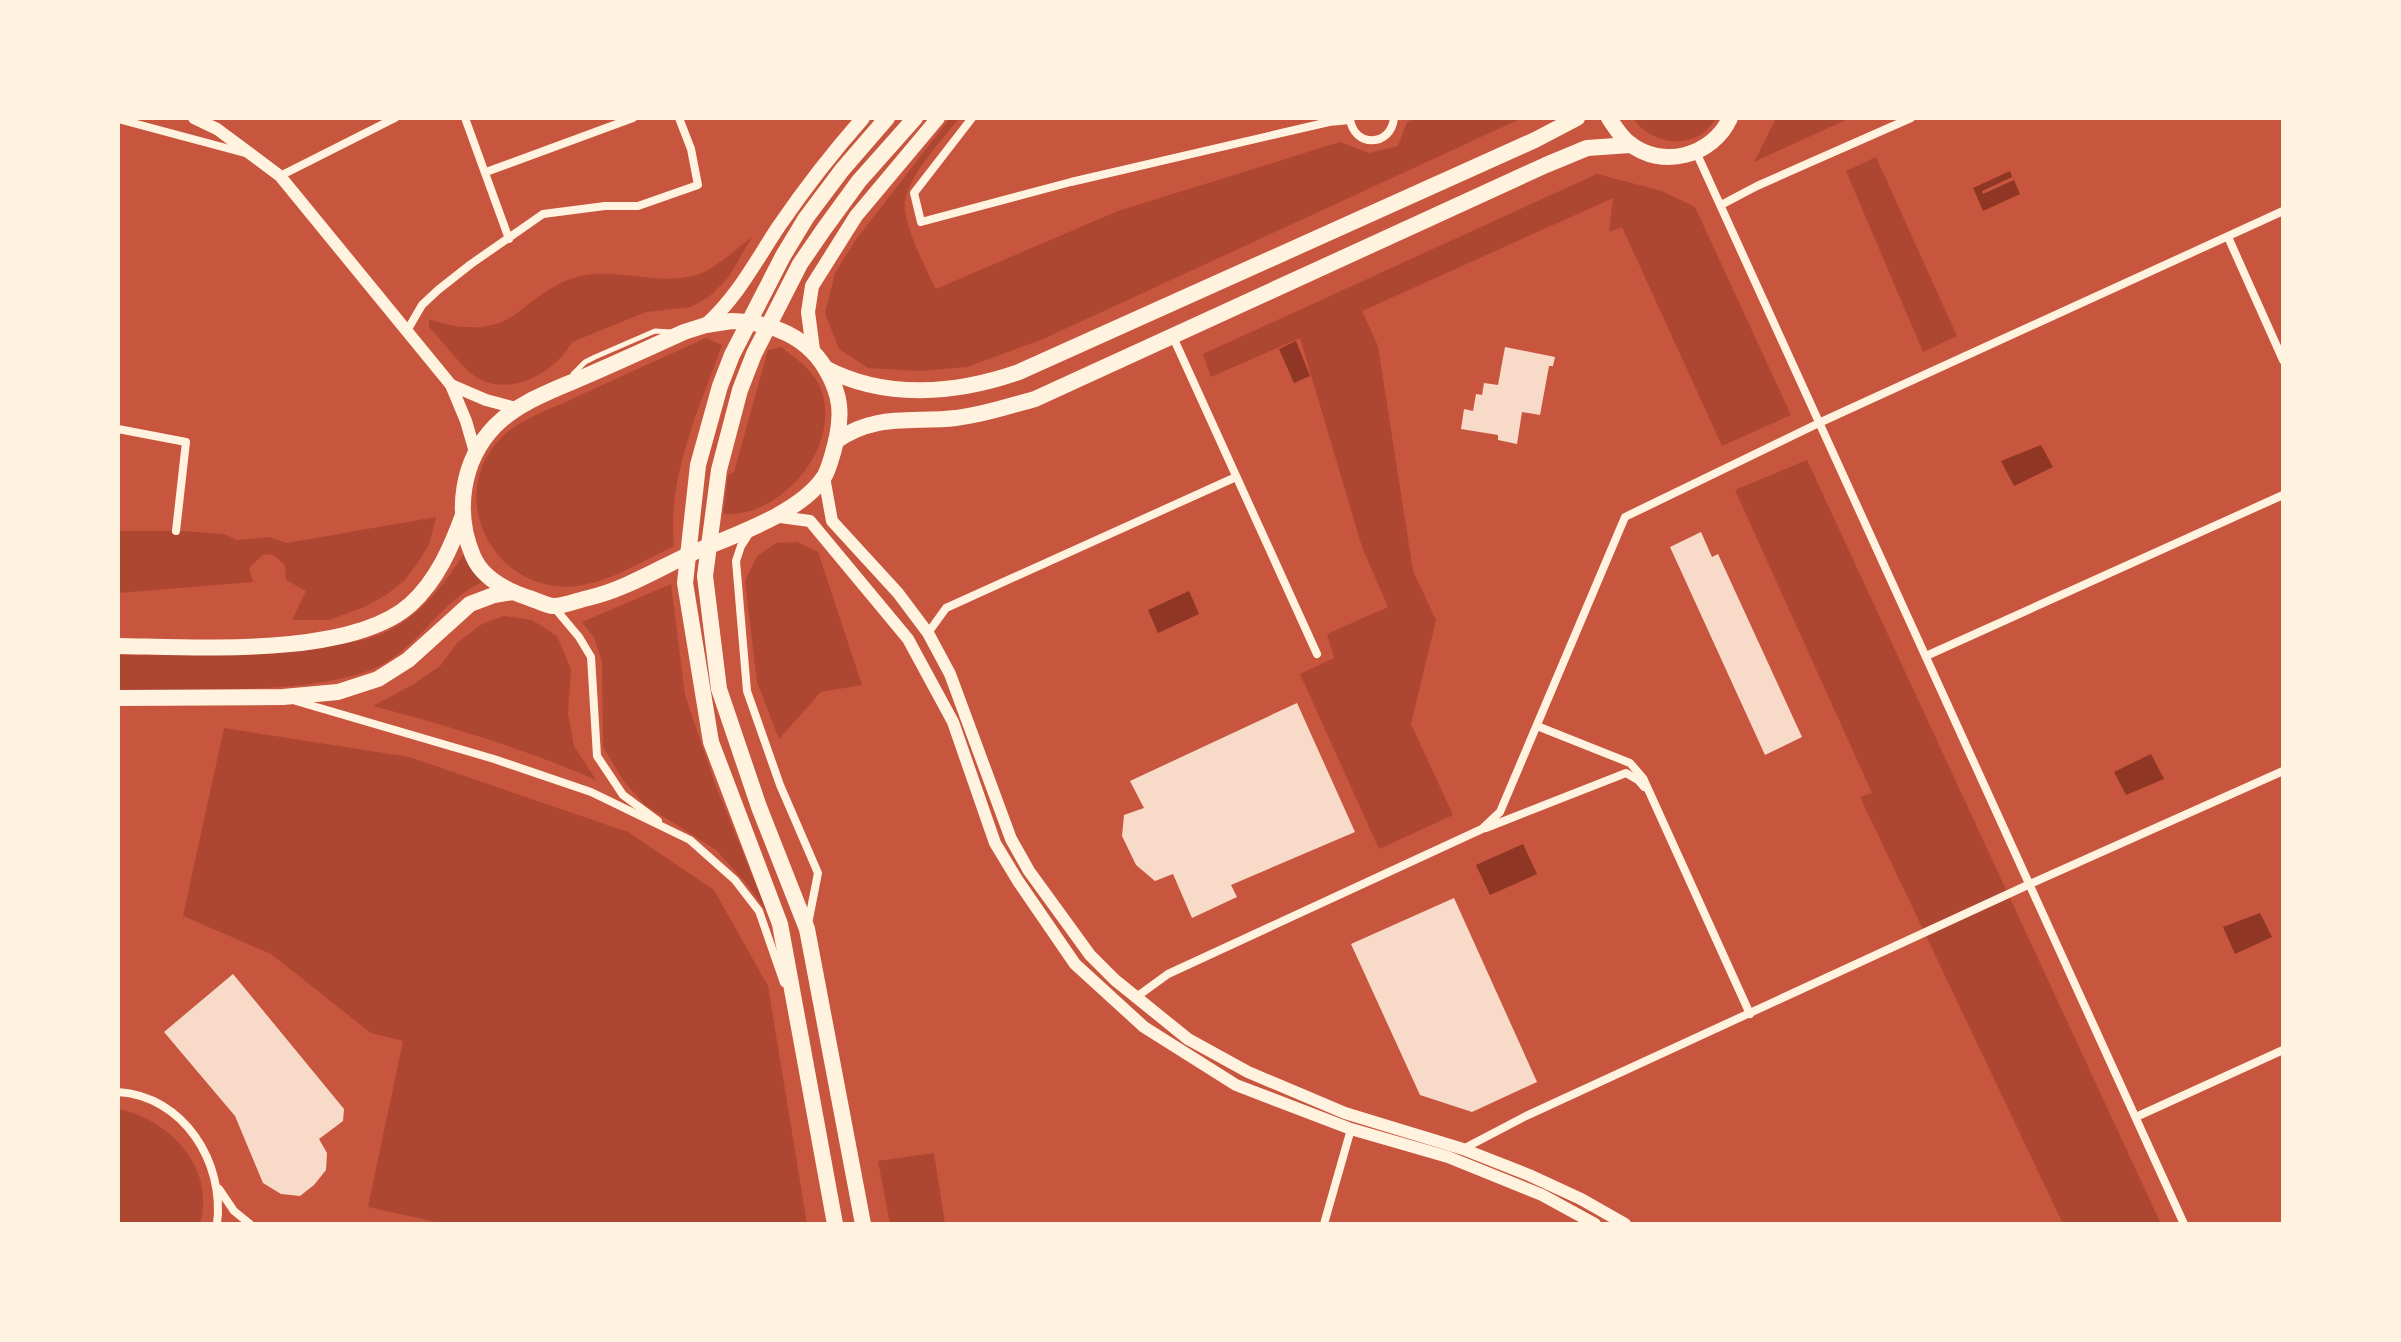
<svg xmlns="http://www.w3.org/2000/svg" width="2401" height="1342" font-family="Manrope,sans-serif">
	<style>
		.green { fill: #ae4732 }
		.water { fill: #8f3625 }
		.building { fill: #f7dbc8 }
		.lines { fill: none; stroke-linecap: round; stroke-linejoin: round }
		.service { stroke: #fff3e0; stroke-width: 5 }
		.minor { stroke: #fff3e0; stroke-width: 8 }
		.tertiary { stroke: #fff3e0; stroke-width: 12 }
		.secondary { stroke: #fff3e0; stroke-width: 14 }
		.primary { stroke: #fff3e0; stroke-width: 16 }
	</style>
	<rect width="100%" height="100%" fill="#c8553d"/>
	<!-- green -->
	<g class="green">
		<path d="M950 118H959C942 140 909 175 905 201 902 222 926 269 936 289L1118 211 1340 142 1369 153 1398 146 1407 122 1416 118H1522L1043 339 967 367 918 371 868 368 839 349 825 313 835 273 855 241Z"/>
		<path d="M1633 118H1716C1698 151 1652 147 1633 118Z"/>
		<polygon points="1776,118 1850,118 1754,162"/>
		<polygon points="1876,157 1957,336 1923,352 1846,171"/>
		<polygon points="1597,174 1662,191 1695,207 1791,415 1722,446 1622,227 1609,232 1613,198 1362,311 1378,346 1413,571 1436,620 1411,724 1453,815 1379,849 1300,674 1334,658 1327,634 1388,607 1362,547 1300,338 1211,377 1203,354"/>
		<path d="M752 237 728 278 710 296 691 307 646 312 572 342C555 373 510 398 476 377 463 369 441 339 429 327V319C457 329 491 333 517 313 537 298 555 282 580 276 619 267 665 288 702 273 720 265 737 248 752 237Z"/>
		<path d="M706 338 722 345C699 409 667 477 674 546 638 563 595 592 554 586 484 576 449 489 502 437 520 419 549 410 572 399 616 379 661 358 706 338Z"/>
		<path d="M781 347C794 357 809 367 817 381 849 439 783 519 723 514L728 475 734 472 768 350Z"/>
		<polygon points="1807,460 2161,1224 2063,1224 1860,797 1872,793 1735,490"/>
		<polygon points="436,517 429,545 418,562 405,580 386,595 364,607 329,620 292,620 306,591 286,580 285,565 273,555 264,554 249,568 253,582 118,593 118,531 183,531 224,534 237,540 269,537 287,543"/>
		<polygon points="797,542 818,552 862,685 821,692 779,739 757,682 745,581 757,556 776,543"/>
		<path d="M464 554 484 581C440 602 425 639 385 663 329 696 186 689 118 690V655C177 656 237 654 296 649 324 646 355 645 381 634 418 619 442 587 464 554Z"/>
		<polygon points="671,584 685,695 715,784 767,912 746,883 716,850 645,805 625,783 603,747 602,661 594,638 582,622"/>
		<path d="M504 616 532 620 557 636 571 669 568 713 574 746 596 780C523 748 449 726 373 706L414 684 440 666 457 643 482 624Z"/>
		<polygon points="224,728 409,757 628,832 714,890 768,986 807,1224 445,1224 368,1207 403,1041 371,1033 271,954 183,916"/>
		<path d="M118 1109C169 1119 216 1168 200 1224H118Z"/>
		<polygon points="934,1153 945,1224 890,1224 878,1161"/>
	</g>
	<!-- water -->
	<g class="water">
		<polygon points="2010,171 2012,177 1982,191 1983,194 2014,180 2020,194 1983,211 1973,188"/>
		<polygon points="1296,341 1310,376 1294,383 1279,349"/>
		<polygon points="2041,445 2053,467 2014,486 2001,461"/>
		<polygon points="1189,591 1199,614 1158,633 1148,610"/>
		<polygon points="2151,754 2164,779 2126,795 2114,772"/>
		<polygon points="1523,844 1537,874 1490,895 1476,865"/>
		<polygon points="2260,913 2272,937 2235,954 2223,927"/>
	</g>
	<!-- building -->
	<g class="building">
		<polygon points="1505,347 1555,357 1553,366 1549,366 1540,415 1522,412 1517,444 1498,440 1498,435 1461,429 1464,409 1473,411 1476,394 1482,395 1484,383 1498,385"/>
		<polygon points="1701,532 1712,557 1718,554 1802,737 1765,755 1670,547"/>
		<polygon points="1297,703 1355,832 1231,885 1237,897 1192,918 1173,874 1155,881 1136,865 1122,836 1124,815 1144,808 1130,781"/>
		<polygon points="1454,898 1537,1082 1472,1112 1420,1095 1351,944"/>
		<polygon points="233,974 344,1109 343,1121 319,1139 327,1153 326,1170 314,1185 300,1196 281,1194 263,1183 235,1116 164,1032"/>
	</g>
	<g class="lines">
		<!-- service -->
		<polyline class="service" points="573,374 585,362 595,357 655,331 671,332"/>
		<!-- minor -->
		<g class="minor">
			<polyline points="465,118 509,239"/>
			<polyline points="972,118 914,193 921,222 1071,182 1329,122 1350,120"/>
			<polyline points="118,119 245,153"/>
			<path d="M1350 119C1354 148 1391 147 1394 118"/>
			<polyline points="1696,152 2184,1224"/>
			<polyline points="486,172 633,118"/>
			<polyline points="280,176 395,118"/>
			<polyline points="1721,205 1757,186 1911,118"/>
			<polyline points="2228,237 2283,360"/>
			<polyline points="408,329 422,305 438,290 471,264 543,214 605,206 638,206 698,185 691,149 679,118"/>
			<polyline points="1173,337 1317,654"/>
			<polyline points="118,429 186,442 176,531"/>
			<polyline points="750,532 741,546 736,561 747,691 780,785 818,873 808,924"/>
			<polyline points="553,606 579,637 591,657 597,756 623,795 658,821"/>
			<polyline points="928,633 946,608 1236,477"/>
			<polyline points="1926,656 2283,495"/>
			<polyline points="296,701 494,759 591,792 690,840 735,880 759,911 784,983"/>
			<polyline points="1537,726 1630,763 1643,778 1750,1014"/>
			<polyline points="1486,828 1626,773 1638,780 1644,787"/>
			<polyline points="1135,998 1168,974 1482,829 1500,812 1625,517 1821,422 2283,211"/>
			<path d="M118 1092C184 1096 225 1163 217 1224"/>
			<polyline points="2136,1117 2283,1050"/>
			<polyline points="1463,1149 1526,1116 2030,884 2283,771"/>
			<polyline points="219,1189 234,1211 250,1224"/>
			<polyline points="1324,1224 1351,1129"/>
		</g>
		<!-- tertiary -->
		<g class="tertiary">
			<polyline points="194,118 217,129 280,176 451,385 466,421 475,452"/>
			<polyline points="451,385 486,400 516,408"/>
			<polyline points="824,477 832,521 898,593 928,633 950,674 1011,839 1029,871 1090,955 1115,980 1188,1039 1248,1072 1345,1113 1463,1149 1529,1175 1581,1199 1625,1224"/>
			<polyline points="773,516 810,521 908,639 953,722 995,843 1018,881 1075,964 1144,1027 1236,1085 1351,1129 1448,1157 1542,1195 1595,1224"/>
		</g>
		<!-- secondary -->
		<g class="secondary">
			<path d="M706 325C739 295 755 262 779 226 805 188 833 152 863 118"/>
			<polyline points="813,350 808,312 812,286 856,216 938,118"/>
		</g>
		<!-- primary -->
		<g class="primary">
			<path d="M1609 118C1615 127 1620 136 1629 143 1662 170 1713 156 1730 118"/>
			<path d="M732 321C772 322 809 337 828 373 840 395 842 412 837 437 834 449 830 467 824 477 799 515 728 537 688 555 656 570 623 590 588 598 578 600 563 607 552 606 545 605 536 600 529 598 508 591 482 578 473 556 454 512 462 460 495 426 518 403 549 392 579 379 614 364 649 348 684 332L706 325Z"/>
			<path d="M825 368C885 400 956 394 1019 372L1535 140 1577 118"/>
			<path d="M836 441C875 413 912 423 956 418 983 415 1009 406 1035 399L1546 165 1587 148 1630 145"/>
			<path d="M118 646C194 647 352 658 411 604 437 580 451 548 463 515"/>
			<polyline points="118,698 283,697 338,692 378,679 408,660 470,604 494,595 513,592"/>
			<polyline points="835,1224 780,924 711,742 685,583 698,465 720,386 732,355 783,256 806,218 842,170 887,118"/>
			<polyline points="863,1224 807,929 759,807 719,689 705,576 719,470 740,390 754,354 800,264 824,229 859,181 915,118"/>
		</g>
	</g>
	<!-- border -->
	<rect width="2401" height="1342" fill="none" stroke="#fff3e0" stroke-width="240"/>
</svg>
